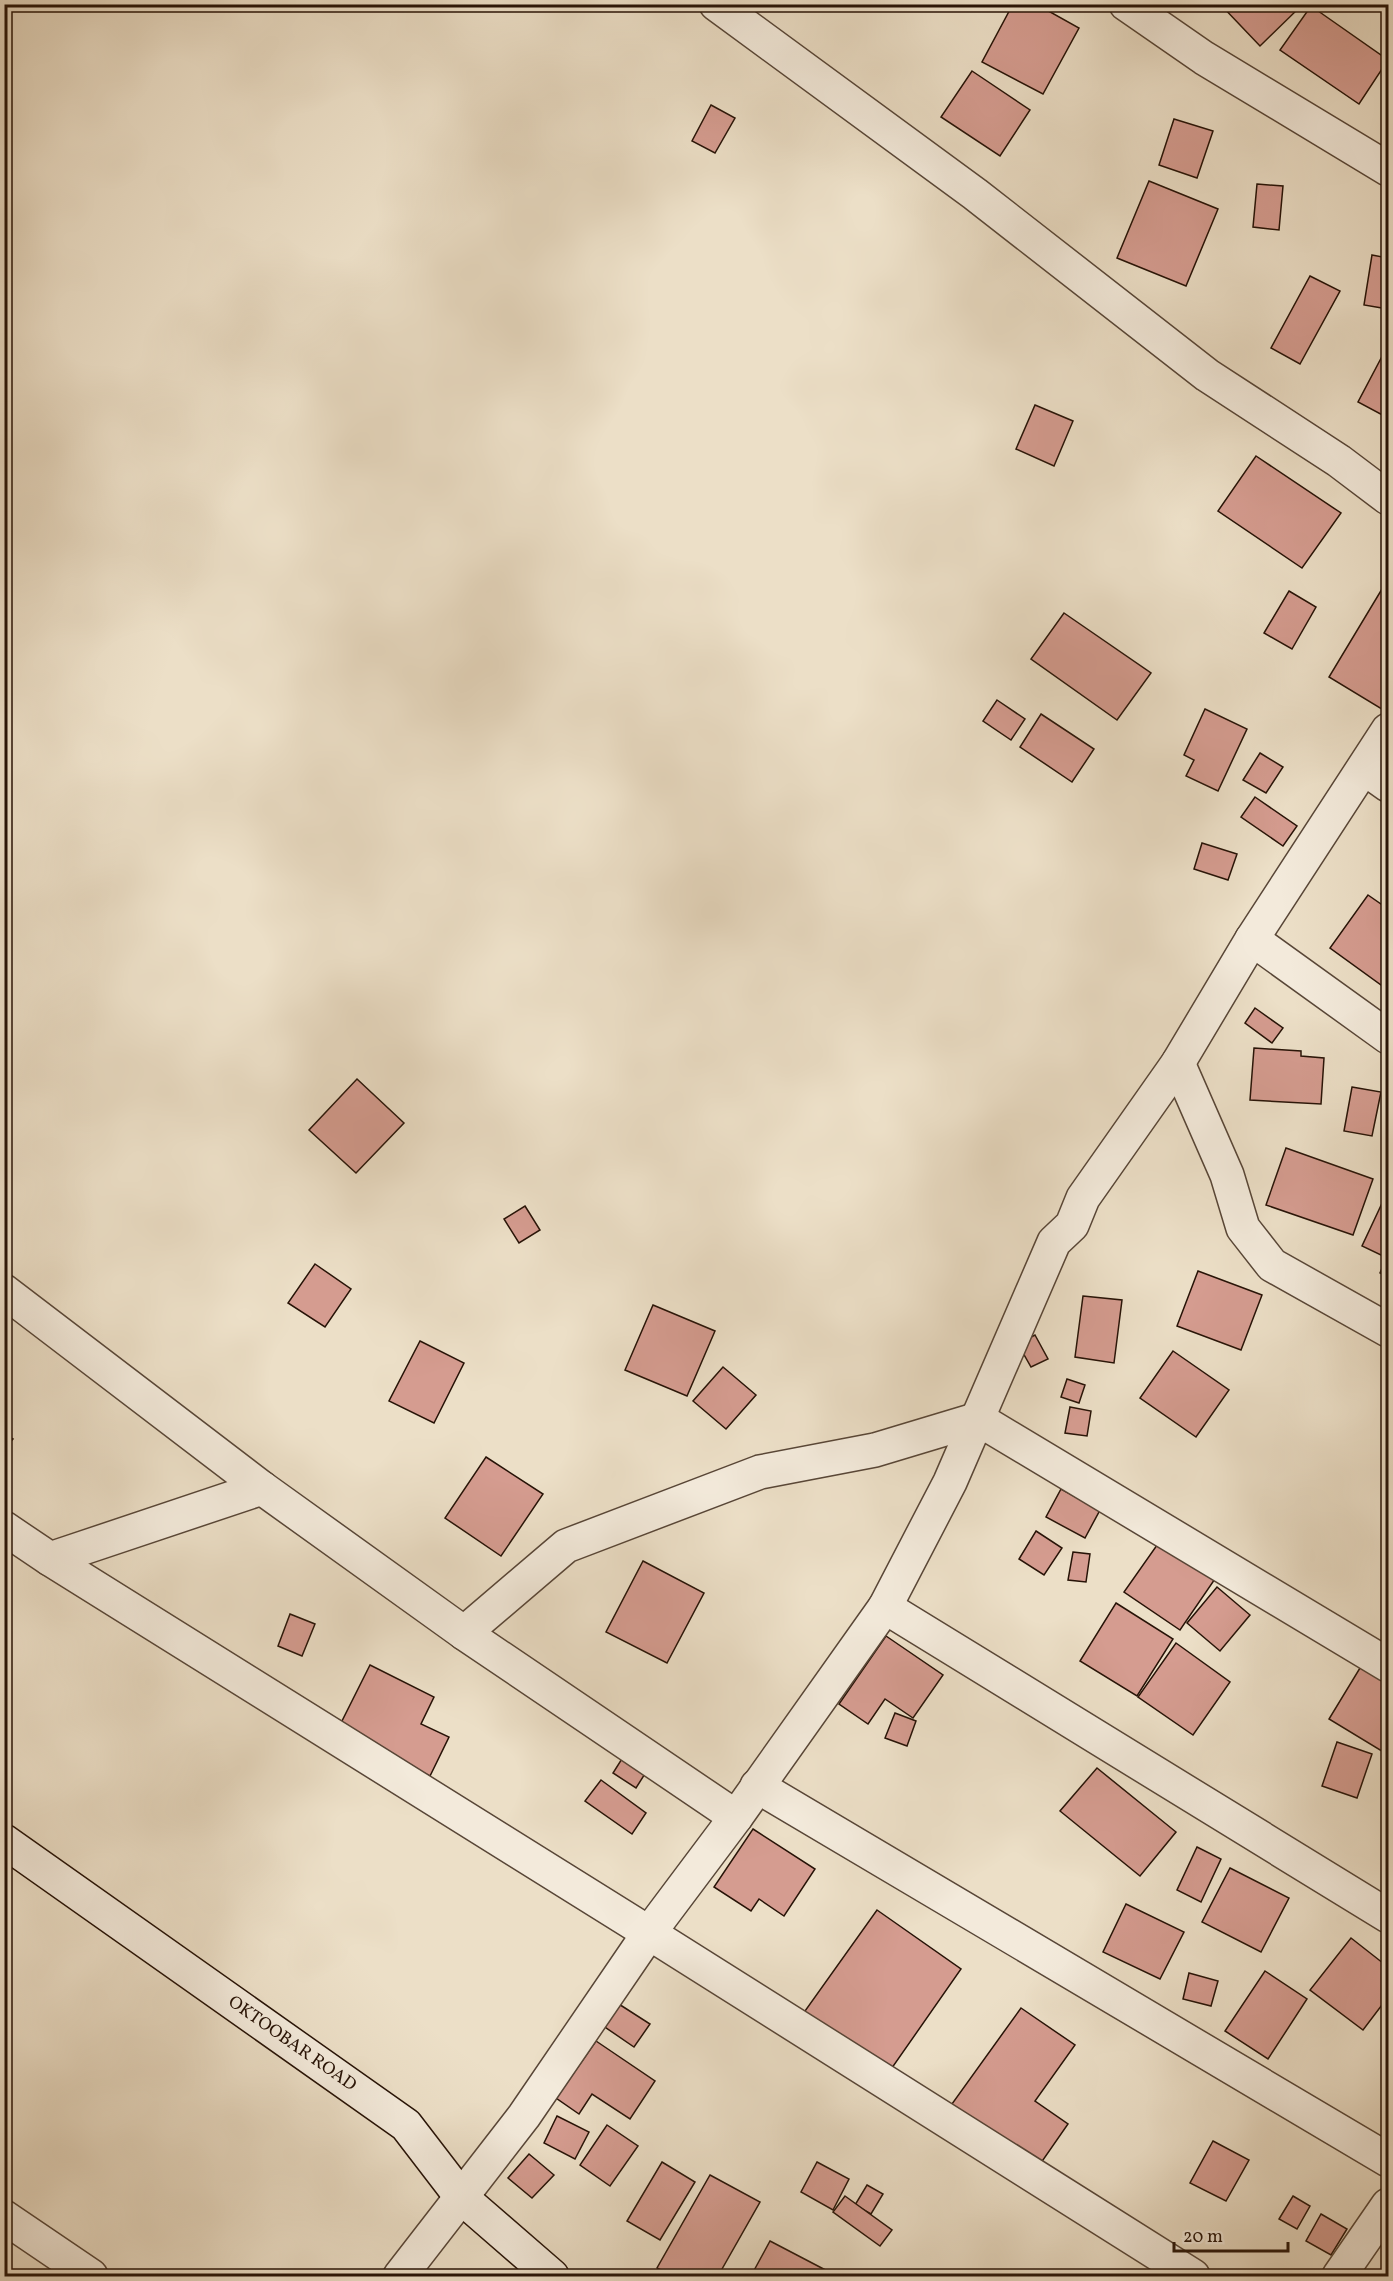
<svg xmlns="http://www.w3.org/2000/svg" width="1393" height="2281" font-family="Vollkorn,serif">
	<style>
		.building { fill: #d59c90; stroke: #271307; stroke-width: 1.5 }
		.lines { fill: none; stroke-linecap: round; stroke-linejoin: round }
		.street-casing { stroke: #584637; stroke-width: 36 }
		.secondary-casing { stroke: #271307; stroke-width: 36 }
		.street { stroke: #f3eadb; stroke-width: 33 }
		.secondary { stroke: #f3eadb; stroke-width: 33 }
		.labels { text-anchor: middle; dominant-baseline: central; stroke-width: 4.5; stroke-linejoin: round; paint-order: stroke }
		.street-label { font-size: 18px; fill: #271307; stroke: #f3eadb }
	</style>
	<rect width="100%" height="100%" fill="#ecdfc7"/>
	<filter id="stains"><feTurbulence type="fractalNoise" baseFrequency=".00333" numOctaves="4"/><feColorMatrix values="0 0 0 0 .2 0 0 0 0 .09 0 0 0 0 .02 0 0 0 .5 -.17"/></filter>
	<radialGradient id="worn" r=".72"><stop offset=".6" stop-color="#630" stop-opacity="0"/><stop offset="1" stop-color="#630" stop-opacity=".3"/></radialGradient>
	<!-- building -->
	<g class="building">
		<polygon points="1013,4 1036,4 1079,28 1043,94 982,62"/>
		<polygon points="1220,4 1296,4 1299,8 1260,46"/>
		<polygon points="1311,6 1388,60 1359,104 1280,50"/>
		<polygon points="972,71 1030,110 1000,156 941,117"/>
		<polygon points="711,105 735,118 715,153 692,141"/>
		<polygon points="1174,119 1213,131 1197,178 1159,165"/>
		<polygon points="1149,181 1218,209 1186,286 1117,258"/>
		<polygon points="1257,184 1283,186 1279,230 1253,227"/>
		<polygon points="1372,255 1388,258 1388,309 1364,305"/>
		<polygon points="1310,276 1340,291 1300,364 1271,348"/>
		<polygon points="1387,347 1388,348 1388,418 1358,402"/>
		<polygon points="1035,405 1073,421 1054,466 1016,449"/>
		<polygon points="1256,456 1341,513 1302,568 1218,511"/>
		<polygon points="1388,579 1388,705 1385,711 1329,677"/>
		<polygon points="1289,591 1316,607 1292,649 1264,633"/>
		<polygon points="1064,613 1151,673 1117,720 1031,659"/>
		<polygon points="997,700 1025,719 1011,740 983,721"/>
		<polygon points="1205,709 1247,729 1218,791 1186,776 1194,760 1184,755"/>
		<polygon points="1041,714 1094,749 1072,782 1020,747"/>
		<polygon points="1260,753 1283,767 1266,793 1243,780"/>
		<polygon points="1255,797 1297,826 1283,846 1241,817"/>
		<polygon points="1202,843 1237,854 1228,880 1194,869"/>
		<polygon points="1368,895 1388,909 1388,990 1330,948"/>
		<polygon points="1255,1008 1283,1028 1272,1043 1245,1023"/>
		<polygon points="1254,1048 1301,1051 1301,1056 1324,1058 1321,1104 1250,1100"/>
		<polygon points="357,1079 404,1123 356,1173 309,1130"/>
		<polygon points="1352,1087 1381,1092 1372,1136 1344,1131"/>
		<polygon points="1286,1148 1373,1179 1353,1235 1266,1205"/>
		<polygon points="1384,1199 1388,1201 1388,1244 1383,1256 1362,1246"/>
		<polygon points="525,1206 540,1230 519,1243 504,1219"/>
		<polygon points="1388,1254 1388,1277 1380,1273"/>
		<polygon points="315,1264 351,1289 325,1327 288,1303"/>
		<polygon points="1198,1271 1262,1295 1241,1350 1177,1326"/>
		<polygon points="1083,1296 1122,1300 1114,1363 1075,1357"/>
		<polygon points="653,1305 715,1331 687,1396 625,1370"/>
		<polygon points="1035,1335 1048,1359 1031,1367 1018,1344"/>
		<polygon points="420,1341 464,1363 434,1423 389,1401"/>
		<polygon points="1173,1351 1229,1390 1196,1437 1140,1398"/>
		<polygon points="723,1367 756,1395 726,1429 693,1401"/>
		<polygon points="1067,1379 1085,1385 1079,1403 1061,1397"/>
		<polygon points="1070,1407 1091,1411 1087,1436 1065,1433"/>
		<polygon points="4,1434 13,1439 4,1450"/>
		<polygon points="486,1457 543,1494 501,1556 445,1518"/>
		<polygon points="1061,1489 1100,1510 1085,1538 1046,1517"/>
		<polygon points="1036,1531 1062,1548 1044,1575 1019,1559"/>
		<polygon points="1162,1538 1217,1576 1180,1630 1124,1592"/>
		<polygon points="1073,1552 1090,1554 1086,1582 1068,1580"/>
		<polygon points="643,1561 704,1593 667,1663 606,1632"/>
		<polygon points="1217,1587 1250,1615 1220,1651 1187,1623"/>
		<polygon points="1116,1603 1173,1639 1137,1696 1080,1661"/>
		<polygon points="290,1614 315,1624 302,1656 278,1646"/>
		<polygon points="886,1636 943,1675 913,1718 885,1699 868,1724 839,1704"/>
		<polygon points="1176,1643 1230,1682 1193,1735 1138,1697"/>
		<polygon points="1363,1663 1388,1678 1388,1748 1385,1753 1329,1719"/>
		<polygon points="370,1665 434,1697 421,1724 449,1737 430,1776 337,1731"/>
		<polygon points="895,1713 916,1721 907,1746 885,1738"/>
		<polygon points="1337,1742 1372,1754 1357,1798 1322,1786"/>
		<polygon points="630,1746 653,1761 636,1788 613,1773"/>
		<polygon points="1097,1768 1176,1832 1140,1876 1060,1811"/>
		<polygon points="601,1780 646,1813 632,1834 585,1801"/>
		<polygon points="753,1829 815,1869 784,1916 759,1899 751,1911 714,1887"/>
		<polygon points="1197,1847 1221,1859 1201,1902 1177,1890"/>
		<polygon points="1230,1868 1289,1898 1261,1952 1202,1922"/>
		<polygon points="1126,1904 1184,1932 1160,1979 1103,1952"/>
		<polygon points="877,1910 961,1969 880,2085 795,2025"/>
		<polygon points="1351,1938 1388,1967 1388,1997 1363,2030 1310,1990"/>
		<polygon points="1265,1971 1307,1999 1268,2059 1225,2031"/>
		<polygon points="1189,1973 1218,1981 1211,2006 1183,1999"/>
		<polygon points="611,1999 650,2024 634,2047 596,2021"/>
		<polygon points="1021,2008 1075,2045 1035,2101 1068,2124 1027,2183 939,2122"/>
		<polygon points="596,2041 655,2081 630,2119 592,2094 579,2114 556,2098"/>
		<polygon points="557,2116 589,2132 575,2159 544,2143"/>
		<polygon points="607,2125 638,2146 610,2186 580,2165"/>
		<polygon points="1213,2141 1249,2160 1226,2201 1190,2183"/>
		<polygon points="529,2154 554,2175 532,2198 508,2178"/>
		<polygon points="662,2162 695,2182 660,2240 627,2221"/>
		<polygon points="817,2162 849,2179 833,2210 801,2192"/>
		<polygon points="710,2175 760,2202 718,2276 672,2276 657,2268"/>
		<polygon points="867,2185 883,2194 871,2214 855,2205"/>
		<polygon points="845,2196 892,2230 880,2246 833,2212"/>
		<polygon points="1293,2196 1310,2206 1297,2229 1279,2219"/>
		<polygon points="1321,2214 1347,2229 1331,2255 1306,2241"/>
		<polygon points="770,2241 837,2276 751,2276"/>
	</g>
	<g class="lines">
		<defs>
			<g id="street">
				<polyline points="716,4 975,194 1207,375 1339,461 1388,498"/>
				<polyline points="1126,4 1204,58 1388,169"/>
				<polyline points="1364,768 1388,785"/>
				<polyline points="1252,939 1388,1037"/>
				<polyline points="1178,1063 1227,1175 1243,1228 1272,1265 1388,1330"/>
				<polyline points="4,1291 262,1488 464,1633 736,1817"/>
				<polyline points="4,1528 50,1559 262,1488"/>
				<polyline points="50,1559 649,1933 1193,2276"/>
				<polyline points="885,1607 1388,1916"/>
				<polyline points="464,1633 566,1546 760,1472 875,1450 978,1419 1388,1665"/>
				<polyline points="757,1786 1388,2160"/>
				<polyline points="4,2217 91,2276"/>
				<polyline points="400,2276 524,2116 649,1933 736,1817 885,1607 950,1482 1054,1242 1072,1225 1083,1198 1178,1063 1252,939 1388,730"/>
				<polyline points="1339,2276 1388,2205"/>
			</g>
			<polyline id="secondary" points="4,1841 406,2125 462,2198 552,2276"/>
		</defs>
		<!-- street casing -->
		<use href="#street" class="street-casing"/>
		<!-- secondary casing -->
		<use href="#secondary" class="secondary-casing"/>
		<!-- street -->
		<use href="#street" class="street"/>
		<!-- secondary -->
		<use href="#secondary" class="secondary"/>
	</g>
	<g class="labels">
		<!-- street labels -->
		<g class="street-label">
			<text transform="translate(292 2044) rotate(35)">OKTOOBAR ROAD</text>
		</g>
	</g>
	<!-- margin -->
	<rect width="1393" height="2281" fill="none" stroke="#ecdfc7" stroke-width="24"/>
	<rect x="6" y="6" width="1381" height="2269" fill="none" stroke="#271307" stroke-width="3"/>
	<rect x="12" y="12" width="1369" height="2257" fill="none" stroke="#271307" stroke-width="1.5"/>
	<!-- scale -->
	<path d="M1174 2242v9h114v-9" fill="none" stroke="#271307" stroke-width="3"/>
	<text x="1183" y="2242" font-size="18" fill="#271307" stroke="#f3eadb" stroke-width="4.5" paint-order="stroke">20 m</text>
	<rect width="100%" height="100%" filter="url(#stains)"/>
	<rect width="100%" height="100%" fill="url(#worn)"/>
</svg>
